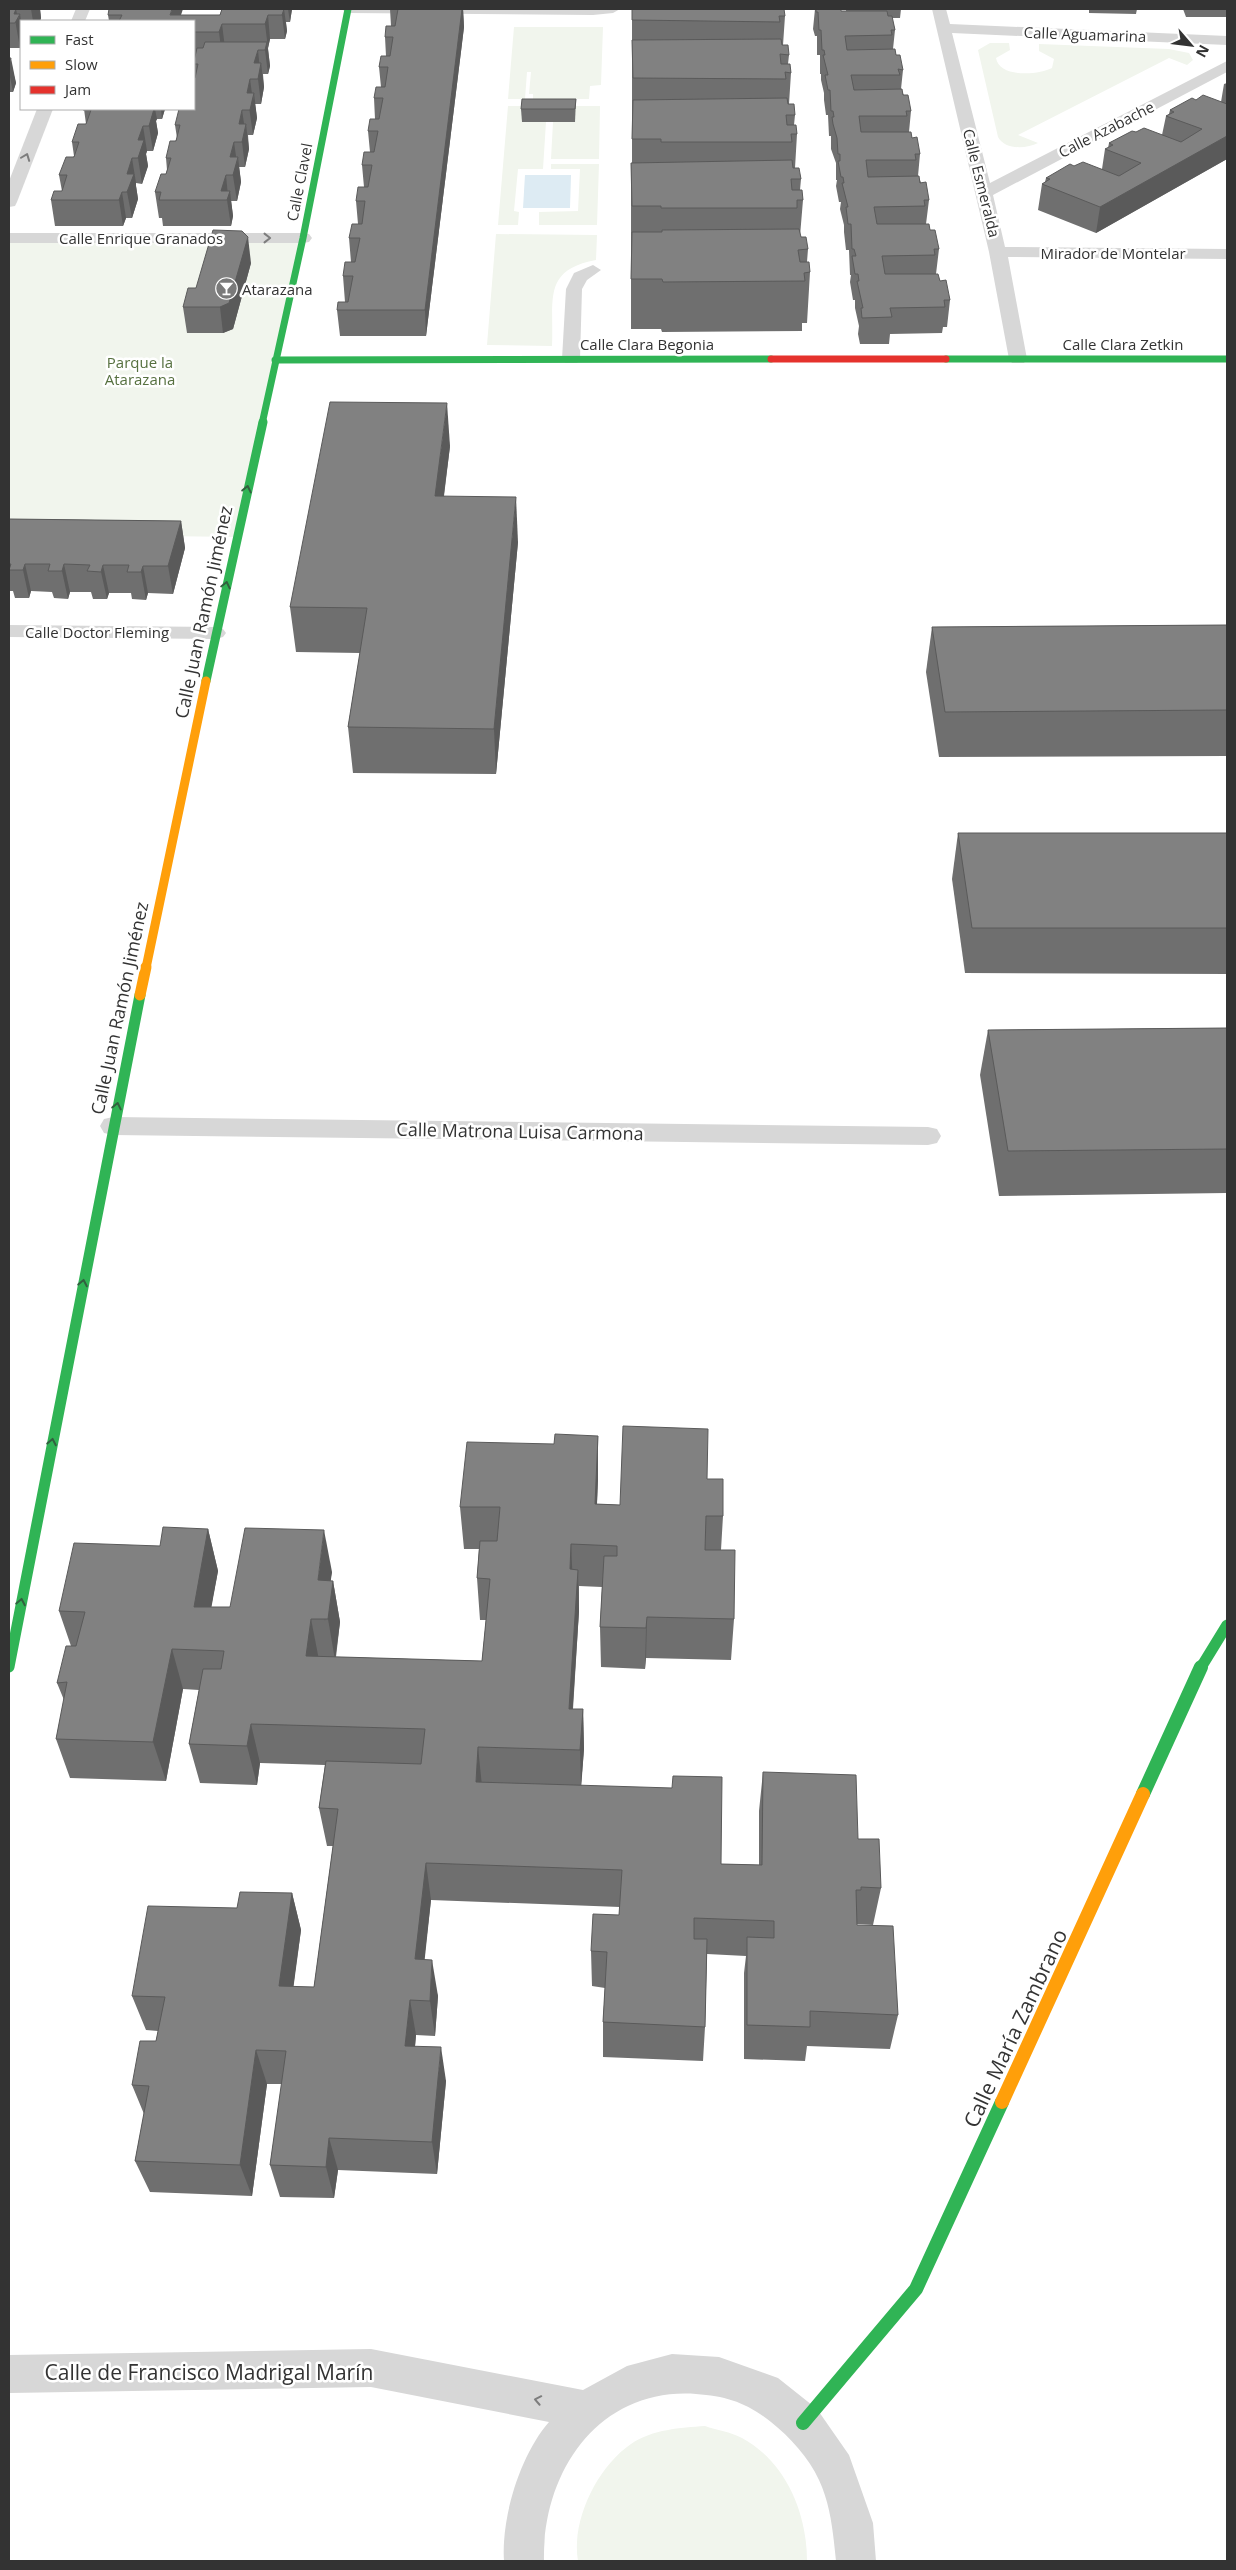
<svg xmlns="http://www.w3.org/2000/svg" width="1236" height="2570" font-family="'Open Sans',sans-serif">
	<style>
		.green { fill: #f1f5ed }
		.water { fill: #ddebf3 }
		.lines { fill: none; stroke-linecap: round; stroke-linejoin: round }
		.lane { fill: #d7d7d7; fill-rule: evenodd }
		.street { fill: #d7d7d7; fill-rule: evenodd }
		.fast-far3 { stroke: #30b455; stroke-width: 7 }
		.fast-far2 { stroke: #30b455; stroke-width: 9 }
		.fast-far1 { stroke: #30b455; stroke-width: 11 }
		.fast { stroke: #30b455; stroke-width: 14 }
		.slow-far2 { stroke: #ff9f0a; stroke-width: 9 }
		.slow-far1 { stroke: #ff9f0a; stroke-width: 11 }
		.slow { stroke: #ff9f0a; stroke-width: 14 }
		.jam { stroke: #e5322d; stroke-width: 7 }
		.wall { fill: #6f6f6f }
		.shaded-wall { fill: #5a5a5a }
		.building { fill: #818181; stroke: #5a5a5a }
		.oneway { stroke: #7d7d7d }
		.oneway2 { stroke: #32603f }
		.labels { text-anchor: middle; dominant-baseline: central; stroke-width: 5; stroke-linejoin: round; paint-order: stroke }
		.far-street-label { font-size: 15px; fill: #333; stroke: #fff }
		.far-poi-label { font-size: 15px; fill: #333; stroke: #fff; text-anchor: start }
		.far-park-label { font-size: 15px; fill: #56703f; stroke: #fff }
		.street-label { font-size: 18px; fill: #333; stroke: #fff }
		.near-street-label { font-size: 21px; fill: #333; stroke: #fff }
	</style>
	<rect width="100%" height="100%" fill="#fff"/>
	<!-- green -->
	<g class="green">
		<polygon points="514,27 603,27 601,85 590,86 589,99 533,99 533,94 529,94 531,72 527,72 525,99 508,99"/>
		<path d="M990 43H1009L1010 50 996 58C999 78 1039 75 1052 68L1054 59 1039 51V44L1169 49 1189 53 1193 60 1187 65 1169 58 1018 135 1038 143C1026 149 1005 150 998 137L978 50Z"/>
		<polygon points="508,106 600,106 599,159 551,159 553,122 575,122 546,122 543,169 518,169 514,211 519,212 518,225 498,225"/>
		<polygon points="551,164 599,164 597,225 539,225 539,212 578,211 580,169 551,169"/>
		<path d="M496 234 597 235 596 260C542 270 554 300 552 346L487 345Z"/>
		<polygon points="9,238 303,238 237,537 9,534"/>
		<path d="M705 2426C716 2430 731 2432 742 2438 786 2462 807 2513 807 2561H578C571 2521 597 2467 631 2444 653 2429 680 2428 705 2426Z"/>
	</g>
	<!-- water -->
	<polygon class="water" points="525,175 571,175 570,208 523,208"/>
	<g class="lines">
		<!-- lane -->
		<polygon class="lane" points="593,265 601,270 587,280 582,289 580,359 577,363 565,363 562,359 566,289 574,273"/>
		<!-- street -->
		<g class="street">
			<polygon points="76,9 90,9 85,21 71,21"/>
			<polygon points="341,9 620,9 613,13 593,15 348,13"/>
			<polygon points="932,9 946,9 950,24 1227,36 1227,45 952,33 990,183 1227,61 1227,72 993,195 1005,247 1227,249 1227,259 1008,257 1027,359 1024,363 1012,363 1009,359 989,252"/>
			<polygon points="37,109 53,109 17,202 15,206 9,207 9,181"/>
			<polygon points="9,233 303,233 309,234 312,238 309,242 303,243 9,243"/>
			<polygon points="9,625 216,627 223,629 226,633 223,637 216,639 9,637"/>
			<polygon points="113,1117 928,1127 937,1129 941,1136 937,1143 928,1145 113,1135 104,1133 100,1126 104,1119"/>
			<path d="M371 2349 583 2390 627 2366 672 2354 719 2357 778 2378 817 2409 849 2455 873 2523 876 2561H836C833 2533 831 2506 819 2480 809 2458 790 2437 771 2422 747 2403 727 2396 696 2394 599 2387 542 2472 544 2561H504C501 2518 520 2455 549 2422L371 2387 9 2393V2355Z"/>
		</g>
		<!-- fast-far3 -->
		<g class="fast-far3">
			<polyline points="946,359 1227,359"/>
			<polyline points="275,360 771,359"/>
			<polyline points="262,424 303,238 348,9"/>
		</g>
		<!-- fast-far2 -->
		<polyline class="fast-far2" points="206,681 263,422"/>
		<!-- fast-far1 -->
		<g class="fast-far1">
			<polyline points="9,1667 140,995"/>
			<polyline points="1200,1669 1227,1625"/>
		</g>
		<!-- fast -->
		<g class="fast">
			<polyline points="1143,1794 1201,1667"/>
			<polyline points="803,2423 916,2289 1002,2102"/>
		</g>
		<!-- slow-far2 -->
		<polyline class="slow-far2" points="146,968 206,681"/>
		<!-- slow-far1 -->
		<polyline class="slow-far1" points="140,995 146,967"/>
		<!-- slow -->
		<polyline class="slow" points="1002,2102 1143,1794"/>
		<!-- jam -->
		<polyline class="jam" points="771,359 946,359"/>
	</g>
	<!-- wall -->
	<g class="wall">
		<polygon points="9,9 40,9 41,18 40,21 21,21 20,48 9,48"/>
		<polygon points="222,9 292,9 290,22 286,22 287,31 285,39 270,39 268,48 270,66 268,74 263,74 264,87 261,104 255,104 257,118 253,135 248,135 249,149 245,167 239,167 241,182 237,201 231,201 233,216 231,226 163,226 162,218 159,218 155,192 166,174 167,170 166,158 177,138 175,125 194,109 195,78 194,61 195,56 194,56 194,21 109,21 108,15 220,15"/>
		<polygon points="390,9 463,9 464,27 426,336 340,336 337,310 345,302 343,276 351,262 349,238 358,224 356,201 364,187 362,165 370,152 368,131 375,119 374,98 381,87 379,67 386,56 385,37 391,26"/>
		<polygon points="632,9 785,16 783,45 789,55 788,64 791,73 789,104 795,115 794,125 797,134 795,168 801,179 800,190 803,200 800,236 808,249 807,262 810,272 807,323 802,323 802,331 662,332 661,329 631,329 631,163 632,163"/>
		<polygon points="815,9 841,9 841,11 846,11 846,9 901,9 900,18 892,18 895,30 893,49 903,70 901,89 911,111 909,132 920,154 918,176 929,200 926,224 939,249 936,274 950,300 947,327 943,327 942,333 890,334 889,344 860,344 858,334 859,326 855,308 855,300 853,300 850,282 851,275 850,275 849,250 846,250 844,232 844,225 840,209 841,202 839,202 836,186 837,180 836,180 836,163 831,149 831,136 829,136 828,115 826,115 824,100 824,93 821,80 821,74 820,74 820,55 817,55 817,36 815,36 813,29"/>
		<polygon points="991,9 1037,9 1037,10"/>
		<polygon points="1089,9 1137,9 1136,14 1089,13"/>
		<polygon points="1183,9 1227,9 1227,17 1186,17"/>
		<polygon points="9,58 16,83 13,92 9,92"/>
		<polygon points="1227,80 1227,159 1096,233 1038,210 1042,184 1045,182 1046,178 1074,166 1102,169 1105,149 1108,148 1109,143 1136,132 1162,135 1166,116 1169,114 1170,110 1196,100 1221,102 1224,84 1227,83"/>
		<polygon points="576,99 575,122 522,122 521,109"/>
		<polygon points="84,109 165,109 162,119 157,119 156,121 158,133 153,151 147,151 146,154 148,166 142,184 136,183 136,186 138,199 132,218 126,218 123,226 55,226 51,200 62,191 59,175 74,156 72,142 86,124"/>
		<polygon points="251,263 233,329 223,333 187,333 183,307 196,288"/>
		<polygon points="450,446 444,496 518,542 496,774 353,773 348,727 360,653 296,652 290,607"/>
		<polygon points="9,519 181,521 185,548 173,594 148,593 146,600 132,599 131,593 109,593 107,599 93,599 91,592 70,592 68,599 54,598 52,592 31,591 29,598 15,598 13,591 9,591"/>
		<polygon points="1227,625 1227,756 939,757 926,672 932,627"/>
		<polygon points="958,833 1227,833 1227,974 965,973 952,879"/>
		<polygon points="1227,1028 1227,1193 999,1196 980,1075 988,1030"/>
		<polygon points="598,1436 598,1479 597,1504 620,1505 707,1479 723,1516 721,1550 734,1619 731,1660 646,1658 645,1669 601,1667 600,1627 602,1587 579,1586 579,1611 573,1709 583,1709 584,1749 581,1785 721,1864 759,1865 759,1811 763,1772 858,1839 881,1888 873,1925 857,1924 857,1925 898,2015 890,2049 807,2046 805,2061 744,2059 744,1973 746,1956 707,1954 705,2027 703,2061 603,2057 603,2022 605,1988 592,1986 591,1951 619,1915 620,1907 431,1900 424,1960 438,1996 435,2036 416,2035 415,2046 446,2081 437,2174 338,2170 334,2198 280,2197 270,2165 282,2084 267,2084 252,2196 150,2192 135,2161 144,2114 132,2085 156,2041 158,2031 146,2030 132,1996 237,1908 292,1893 301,1930 293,1987 314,1987 333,1846 327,1846 319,1808 325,1765 260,1763 257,1785 200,1783 189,1744 199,1690 183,1689 166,1781 70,1778 56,1739 64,1700 57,1683 71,1646 59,1611 160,1546 208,1529 218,1571 211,1607 230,1607 332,1572 330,1581 333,1581 340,1622 336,1657 482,1661 486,1620 480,1620 477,1578 479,1549 464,1549 460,1507 554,1444"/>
	</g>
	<!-- shaded-wall -->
	<g class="shaded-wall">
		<polygon points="16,9 18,19 20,14 21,21 21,45 20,48 14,14"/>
		<polygon points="31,9 40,9 41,18 40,21 33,21"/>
		<polygon points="172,9 183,9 179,21 170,15"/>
		<polygon points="284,9 287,31 285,39 282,15"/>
		<polygon points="288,9 292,9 290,22"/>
		<polygon points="462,9 463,9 464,27 426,336 425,310"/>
		<polygon points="268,15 270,39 268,48 265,24"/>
		<polygon points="222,24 225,48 222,56 219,32"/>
		<polygon points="267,42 270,66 268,74 265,50"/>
		<polygon points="258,50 260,70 261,63 264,87 261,104 258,79 254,63"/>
		<polygon points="11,58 16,83 13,92 9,72 9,65"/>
		<polygon points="250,79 253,101 254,93 257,118 253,135 247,93"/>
		<polygon points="149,109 155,109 157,119 156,121 158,133 153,151 149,126"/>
		<polygon points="161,109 165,109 162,119"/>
		<polygon points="242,110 245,130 246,124 249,149 245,167 242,142 239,124"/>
		<polygon points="143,126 147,151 146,154 148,166 142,184 138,158 138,140"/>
		<polygon points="1227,136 1227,159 1096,233 1100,207"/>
		<polygon points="234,142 237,163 238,157 241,182 237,201 230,157"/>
		<polygon points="132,158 136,183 136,186 138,199 132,218 127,192 127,174"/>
		<polygon points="226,175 228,196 230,191 233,216 231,226 227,200 221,191"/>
		<polygon points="122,192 126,218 123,226 119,200"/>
		<polygon points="248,237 251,263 233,329 223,333 220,307"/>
		<polygon points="447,403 450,446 438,541 435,496"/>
		<polygon points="516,497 518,542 496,774 494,729"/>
		<polygon points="181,521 185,548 173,594 168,566"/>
		<polygon points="25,564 31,591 29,598 23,570"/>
		<polygon points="64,564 70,592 68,599 62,571"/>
		<polygon points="103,565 109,593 107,599 101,572"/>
		<polygon points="143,566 148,593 146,600 141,572"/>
		<polygon points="598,1436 598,1479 595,1546 595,1504"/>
		<polygon points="208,1529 218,1571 204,1648 194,1607"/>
		<polygon points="324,1530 332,1572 325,1621 318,1580"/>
		<polygon points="571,1544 573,1586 570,1569"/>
		<polygon points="578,1570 579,1611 570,1749 569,1709"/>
		<polygon points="333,1581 340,1622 335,1660 328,1619"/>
		<polygon points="647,1617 646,1658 645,1669 646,1628"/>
		<polygon points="311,1619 319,1660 306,1656"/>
		<polygon points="172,1649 183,1689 166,1781 153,1742"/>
		<polygon points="583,1709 584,1749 581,1789 580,1750"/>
		<polygon points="251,1724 260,1763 257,1785 247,1746"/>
		<polygon points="478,1747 482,1786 476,1782"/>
		<polygon points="426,1863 431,1900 421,1994 415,1959"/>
		<polygon points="292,1893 301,1930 289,2021 279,1986"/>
		<polygon points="432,1960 438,1996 435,2036 430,2001"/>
		<polygon points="410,2000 416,2035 412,2080 405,2046"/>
		<polygon points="441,2047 446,2081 437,2174 432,2142"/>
		<polygon points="256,2050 267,2084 252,2196 240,2165"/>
		<polygon points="329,2138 338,2170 334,2198 326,2167"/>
	</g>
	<!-- building -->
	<g class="building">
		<polygon points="9,9 31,9 16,9 14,14 20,14 15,23 9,23"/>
		<polygon points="109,9 172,9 170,15 220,15 222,9 284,9 282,15 268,15 265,24 222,24 219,32 194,32 194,21 119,21 122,15 108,15"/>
		<polygon points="398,9 462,9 425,310 337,310 338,302 348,302 353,276 343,276 345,262 355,262 360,238 349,238 352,224 362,224 365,201 356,201 358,187 368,187 372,165 362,165 364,152 374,152 378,131 368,131 370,119 379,119 383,98 374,98 376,87 385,87 388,67 379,67 381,56 390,56 393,37 385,37 386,26 395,26"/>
		<polygon points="632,9 784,9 785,16 779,16 780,22 632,20"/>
		<polygon points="816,9 841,9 841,11 887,11 888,16 892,16 895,30 891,30 892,35 845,36 847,50 895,49 896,55 900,55 903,70 898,69 900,75 851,75 854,90 902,89 903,95 908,95 911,111 906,111 907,116 859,116 861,132 911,132 912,138 917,137 920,154 915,154 916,160 866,160 868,177 919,176 920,183 926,182 929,200 924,200 925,206 874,207 877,224 929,224 930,230 935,230 939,249 934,249 935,255 882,256 885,274 938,274 940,281 946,280 950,300 944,300 945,307 890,308 892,317 862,318 861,308 863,308 857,281 859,281 858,274 855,274 852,256 856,256 854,249 852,249 851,224 848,224 846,207 848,207 842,183 844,183 843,177 841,177 838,161 840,161 840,154 838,154 837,138 833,124 832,117 834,117 833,111 831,111 830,90 828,90 825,75 828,75 823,55 825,55 824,50 822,50 821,30 819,30 818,12 816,12"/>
		<polygon points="781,39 782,45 788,45 789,55 780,54 781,64 790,64 791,73 785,72 786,79 633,78 632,40"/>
		<polygon points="205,42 267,42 265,50 258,50 254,63 261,63 258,79 250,79 247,93 254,93 252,101 250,110 242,110 239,124 246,124 242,142 234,142 230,157 238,157 233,175 226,175 221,191 230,191 227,200 159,200 161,192 155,192 161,174 166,174 171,158 166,158 170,141 176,141 180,125 175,125 179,109 194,109 194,78 195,78 198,64 194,64 194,61 197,48 203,48"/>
		<polygon points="9,58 11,58 9,65"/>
		<polygon points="1203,95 1227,104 1227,136 1100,207 1042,184 1050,179 1046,178 1070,164 1074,166 1083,162 1119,176 1141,163 1105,149 1113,145 1109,143 1132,131 1136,132 1144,128 1181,142 1202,129 1166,116 1174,112 1170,110 1192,98 1196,100"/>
		<polygon points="787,98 788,104 794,104 795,115 786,115 787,125 796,125 797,134 791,134 792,142 661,142 661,139 632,139 633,100"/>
		<polygon points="522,99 576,99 575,109 521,109"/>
		<polygon points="84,109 154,109 149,126 143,126 138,140 144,140 138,158 132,158 127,174 134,174 127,192 122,192 119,200 51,200 54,191 62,191 67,175 59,175 66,157 74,157 79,142 72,142 78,124 86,124 91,110 83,110"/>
		<polygon points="792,160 793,168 799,168 801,179 791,179 792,190 802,190 803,200 797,200 797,208 661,208 661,206 632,206 631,163"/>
		<polygon points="799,229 801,237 806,237 808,249 798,250 800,262 809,262 810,272 804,273 805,281 663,282 662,279 631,279 632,232 662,232 662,230"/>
		<polygon points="213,230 242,231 248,237 229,303 220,307 183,307 188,288 196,288"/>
		<polygon points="330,402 447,403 435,496 516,497 494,729 348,727 367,608 290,607"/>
		<polygon points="9,519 181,521 168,566 143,566 141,572 127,572 129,565 103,565 101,572 87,571 90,565 64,564 62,571 48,571 50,564 25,564 23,570 9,570 11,564 9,564"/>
		<polygon points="1227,625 1227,710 945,712 932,627"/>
		<polygon points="958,833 1227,833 1227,928 972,928"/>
		<polygon points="1227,1028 1227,1149 1008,1151 988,1030"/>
		<polygon points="623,1426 708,1429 707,1479 723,1479 723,1516 706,1516 705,1550 735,1550 734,1619 647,1617 646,1628 600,1627 604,1556 617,1556 617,1546 571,1544 570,1569 578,1570 569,1709 583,1709 580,1750 478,1747 476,1782 672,1788 673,1776 722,1777 721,1864 762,1865 763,1772 856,1775 858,1839 879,1839 881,1888 861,1887 861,1890 856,1890 857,1925 893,1926 898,2015 810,2011 810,2027 747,2025 747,1937 774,1938 774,1921 694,1918 694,1939 707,1939 705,2027 603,2022 607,1952 591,1951 593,1914 619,1915 622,1870 426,1863 415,1959 432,1960 430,2001 410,2000 405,2046 441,2047 432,2142 329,2138 326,2167 270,2165 286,2051 256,2050 240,2165 135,2161 149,2086 132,2085 140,2041 156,2041 165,1997 132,1996 148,1906 237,1908 240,1892 292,1893 279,1986 314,1987 338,1809 319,1808 326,1761 421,1764 425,1729 251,1724 247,1746 189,1744 203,1669 221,1669 224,1651 172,1649 153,1742 56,1739 67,1682 57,1683 66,1646 76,1646 85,1612 59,1611 74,1543 160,1546 163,1527 208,1529 194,1607 230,1607 245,1528 324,1530 318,1580 333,1581 328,1619 311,1619 306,1656 482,1661 490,1579 477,1578 480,1541 497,1541 500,1507 460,1507 467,1442 554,1444 555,1434 598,1436 595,1504 620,1505"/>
	</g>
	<!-- one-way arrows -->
	<defs><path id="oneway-chevron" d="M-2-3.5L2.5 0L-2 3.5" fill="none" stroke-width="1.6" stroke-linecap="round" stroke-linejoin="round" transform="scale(1.25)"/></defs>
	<g class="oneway">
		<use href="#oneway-chevron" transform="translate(26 157) rotate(-69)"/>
		<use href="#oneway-chevron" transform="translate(267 238)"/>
		<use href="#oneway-chevron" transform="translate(538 2400) rotate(-169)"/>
	</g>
	<g class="oneway2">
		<use href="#oneway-chevron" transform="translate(247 489) rotate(-78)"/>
		<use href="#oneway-chevron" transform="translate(226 585) rotate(-77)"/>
		<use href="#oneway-chevron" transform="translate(117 1106) rotate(-78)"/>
		<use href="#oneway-chevron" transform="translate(83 1283) rotate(-79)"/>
		<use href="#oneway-chevron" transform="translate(52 1442) rotate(-79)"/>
		<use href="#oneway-chevron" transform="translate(21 1602) rotate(-79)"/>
	</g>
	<!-- icons -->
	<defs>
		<symbol id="bar-disc" viewBox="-11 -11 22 22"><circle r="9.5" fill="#7a7a7a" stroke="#fff"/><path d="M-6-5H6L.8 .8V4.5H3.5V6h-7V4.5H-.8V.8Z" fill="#fff"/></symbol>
	</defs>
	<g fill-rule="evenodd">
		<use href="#bar-disc" x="214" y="276" width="25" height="25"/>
	</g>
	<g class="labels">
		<!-- far-street labels -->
		<g class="far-street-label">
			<text transform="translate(1085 34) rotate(2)">Calle Aguamarina</text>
			<text transform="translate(1106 129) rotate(-27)">Calle Azabache</text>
			<text transform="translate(299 182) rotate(-79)">Calle Clavel</text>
			<text transform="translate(982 183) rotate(76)">Calle Esmeralda</text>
			<text x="141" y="238">Calle Enrique Granados</text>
			<text x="1113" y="253">Mirador de Montelar</text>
			<text x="647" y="344">Calle Clara Begonia</text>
			<text x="1123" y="344">Calle Clara Zetkin</text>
			<text x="97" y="632">Calle Doctor Fleming</text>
		</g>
		<!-- far-poi labels -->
		<g class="far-poi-label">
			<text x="242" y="289">Atarazana</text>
		</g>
		<!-- far-park labels -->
		<g class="far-park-label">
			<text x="140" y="362">Parque la<tspan x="140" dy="17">Atarazana</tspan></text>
		</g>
		<!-- street labels -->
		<g class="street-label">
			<text transform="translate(203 612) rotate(-78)">Calle Juan Ramón Jiménez</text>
			<text transform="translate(119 1008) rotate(-78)">Calle Juan Ramón Jiménez</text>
			<text transform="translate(520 1131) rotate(1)">Calle Matrona Luisa Carmona</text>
		</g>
		<!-- near-street labels -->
		<g class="near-street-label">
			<text transform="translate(1015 2028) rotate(-65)">Calle María Zambrano</text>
			<text x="209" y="2372">Calle de Francisco Madrigal Marín</text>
		</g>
	</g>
	<!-- border -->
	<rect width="1236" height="2570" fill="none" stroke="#333333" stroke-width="20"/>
	<!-- legend -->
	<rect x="20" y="20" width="175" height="90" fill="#ffffff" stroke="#adadad"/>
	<rect x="30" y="36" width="25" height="8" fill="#30b455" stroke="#adadad"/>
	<text x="65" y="45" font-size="15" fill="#333333">Fast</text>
	<rect x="30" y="61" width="25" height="8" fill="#ff9f0a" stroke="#adadad"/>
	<text x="65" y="70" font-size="15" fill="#333333">Slow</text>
	<rect x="30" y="86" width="25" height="8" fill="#e5322d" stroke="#adadad"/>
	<text x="65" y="95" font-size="15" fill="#333333">Jam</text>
	<!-- north arrow -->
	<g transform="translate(1191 45) rotate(118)" stroke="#ffffff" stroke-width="4" paint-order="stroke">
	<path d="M0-4L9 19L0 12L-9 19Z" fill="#333333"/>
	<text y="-8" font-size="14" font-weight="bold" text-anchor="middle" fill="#333333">N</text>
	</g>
</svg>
